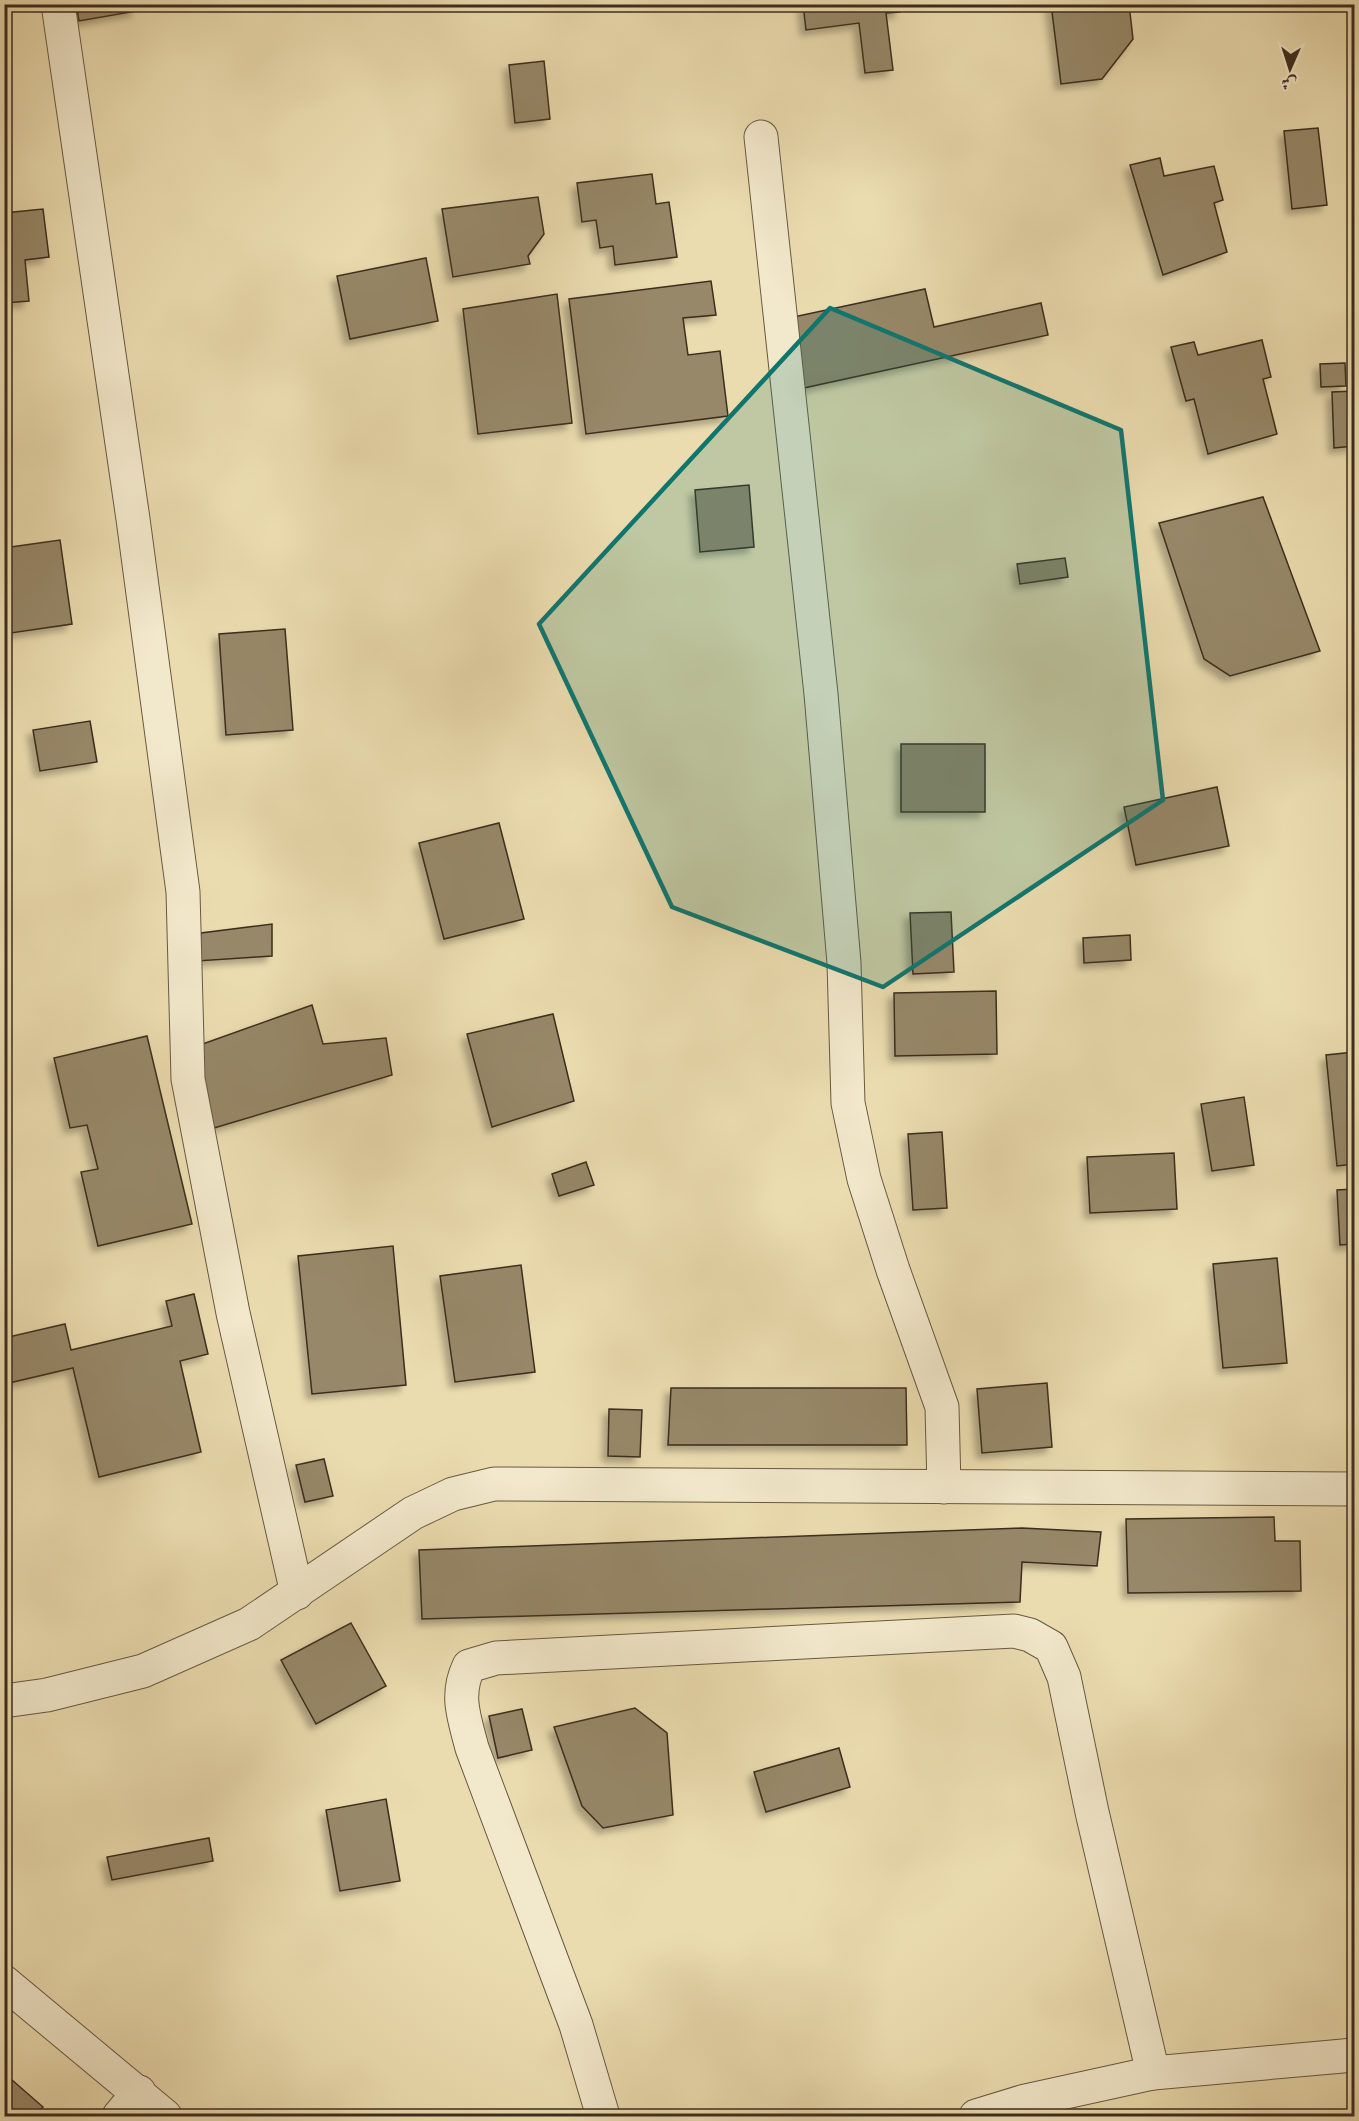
<svg xmlns="http://www.w3.org/2000/svg" width="1359" height="2121" font-family="'Libre Bodoni',Amiri,serif">
	<style>
		.building { fill: #978869; stroke: #3d2d1e; stroke-width: 1.5; filter: url(#shadow) }
		.lines { fill: none; stroke-linecap: round; stroke-linejoin: round }
		.street-casing { stroke: #685942; stroke-width: 35 }
		.street { stroke: #f2e8cb; stroke-width: 33 }
		.marked { fill: #0f766e; fill-opacity: 0.2; stroke: #0f766e; stroke-width: 4.5; stroke-linejoin: round }
	</style>
	<defs>
		<filter id="shadow"><feDropShadow dx="-5.5" dy="5.5" stdDeviation="3" flood-color="#0004"/></filter>
	</defs>
	<rect width="100%" height="100%" fill="#ebdcaf"/>
	<filter id="stains"><feTurbulence type="fractalNoise" baseFrequency=".00333" numOctaves="4"/><feColorMatrix values="0 0 0 0 .2 0 0 0 0 .09 0 0 0 0 .02 0 0 0 .5 -.17"/></filter>
	<radialGradient id="worn" r=".72"><stop offset=".6" stop-color="#630" stop-opacity="0"/><stop offset="1" stop-color="#630" stop-opacity=".3"/></radialGradient>
	<!-- building -->
	<g class="building">
		<polygon points="76,4 136,4 137,11 79,21"/>
		<polygon points="803,4 899,4 900,12 886,13 893,70 865,73 859,23 806,30"/>
		<polygon points="1051,4 1129,4 1133,39 1102,79 1061,84"/>
		<polygon points="544,61 550,119 515,123 509,65"/>
		<polygon points="1318,128 1327,205 1292,209 1284,131"/>
		<polygon points="1160,158 1164,176 1214,166 1223,200 1214,203 1227,252 1163,275 1130,165"/>
		<polygon points="652,174 656,204 669,202 677,257 615,265 613,246 600,248 596,220 582,222 577,183"/>
		<polygon points="538,197 544,234 528,256 530,264 453,277 442,209"/>
		<polygon points="43,209 49,257 25,260 29,301 4,303 4,213"/>
		<polygon points="426,258 438,321 350,339 337,276"/>
		<polygon points="711,281 716,315 683,318 688,355 720,351 728,416 586,434 569,299"/>
		<polygon points="925,289 934,327 1041,303 1048,335 799,389 784,319"/>
		<polygon points="557,294 572,423 478,434 463,309"/>
		<polygon points="1262,340 1271,377 1263,379 1277,434 1208,454 1194,399 1186,401 1171,347 1194,342 1198,355"/>
		<polygon points="1345,363 1346,386 1321,387 1320,364"/>
		<polygon points="1354,391 1354,446 1334,448 1332,392"/>
		<polygon points="749,485 754,547 700,552 695,490"/>
		<polygon points="1263,497 1320,651 1230,676 1204,659 1159,523"/>
		<polygon points="60,540 72,624 4,634 4,548"/>
		<polygon points="1065,558 1068,577 1020,584 1017,564"/>
		<polygon points="285,629 293,730 226,735 219,634"/>
		<polygon points="90,721 97,762 40,771 33,730"/>
		<rect x="901" y="744" width="84" height="68"/>
		<polygon points="1217,787 1229,846 1136,865 1124,807"/>
		<polygon points="499,823 524,919 444,939 419,843"/>
		<polygon points="951,912 954,972 913,974 910,913"/>
		<polygon points="272,924 272,956 197,961 201,933"/>
		<polygon points="1130,935 1131,960 1084,963 1083,938"/>
		<polygon points="996,991 997,1054 895,1056 894,993"/>
		<polygon points="312,1005 323,1044 386,1038 392,1075 214,1128 197,1046"/>
		<polygon points="553,1014 574,1101 492,1127 467,1034"/>
		<polygon points="147,1036 192,1224 98,1246 81,1172 98,1169 87,1125 70,1128 54,1058"/>
		<polygon points="1354,1052 1354,1164 1337,1166 1326,1055"/>
		<polygon points="1244,1097 1254,1165 1212,1171 1201,1104"/>
		<polygon points="942,1132 947,1208 913,1210 908,1134"/>
		<polygon points="1174,1153 1177,1209 1090,1213 1087,1157"/>
		<polygon points="586,1162 594,1185 559,1196 552,1174"/>
		<polygon points="1354,1189 1354,1244 1340,1245 1337,1190"/>
		<polygon points="393,1246 406,1385 312,1394 298,1256"/>
		<polygon points="1277,1258 1287,1363 1223,1368 1213,1264"/>
		<polygon points="521,1265 535,1372 455,1382 440,1276"/>
		<polygon points="194,1294 208,1354 180,1361 201,1452 99,1477 73,1368 9,1383 4,1364 4,1338 65,1324 71,1350 172,1326 166,1301"/>
		<polygon points="1047,1383 1052,1447 982,1453 977,1389"/>
		<polygon points="671,1388 906,1388 907,1445 668,1445"/>
		<polygon points="609,1409 642,1410 640,1457 608,1456"/>
		<polygon points="324,1459 333,1496 305,1502 296,1465"/>
		<polygon points="1274,1517 1275,1541 1300,1541 1301,1591 1128,1593 1126,1519"/>
		<polygon points="1022,1528 1101,1532 1097,1566 1022,1562 1020,1602 422,1619 419,1550"/>
		<polygon points="351,1623 386,1686 316,1724 281,1660"/>
		<polygon points="635,1708 667,1733 673,1815 603,1828 582,1806 554,1727"/>
		<polygon points="522,1709 532,1750 498,1758 489,1716"/>
		<polygon points="839,1748 850,1787 766,1812 754,1772"/>
		<polygon points="386,1799 400,1881 340,1891 326,1810"/>
		<polygon points="209,1838 213,1861 112,1880 107,1857"/>
		<polygon points="4,2073 43,2107 34,2116 4,2116"/>
	</g>
	<g class="lines">
		<defs>
			<g id="street">
				<polyline points="58,4 133,519 183,892 188,1079 233,1313 297,1593"/>
				<polyline points="761,137 821,694 844,963 848,1103 864,1179 893,1270 942,1407 944,1487"/>
				<polyline points="4,1701 47,1695 143,1671 249,1624 413,1513 453,1494 494,1484 1354,1489"/>
				<polyline points="4,1982 165,2116"/>
				<polyline points="119,2116 139,2092"/>
				<path d="M603 2116 576 2025 472 1748C464 1717 455 1695 469 1666L496 1658 1014 1631 1030 1635 1051 1647 1064 1677 1092 1812 1153 2073"/>
				<polyline points="976,2116 1025,2101 1153,2073 1354,2055"/>
			</g>
		</defs>
		<!-- street casing -->
		<use href="#street" class="street-casing"/>
		<!-- street -->
		<use href="#street" class="street"/>
	</g>
	<!-- marked area -->
	<path class="marked" d="M830 308 1121 430 1163 800 883 987 672 907 539 624Z"/>
	<!-- margin -->
	<rect width="1359" height="2121" fill="none" stroke="#ebdcaf" stroke-width="24"/>
	<rect x="6" y="6" width="1347" height="2109" fill="none" stroke="#3d2d1e" stroke-width="3"/>
	<rect x="12" y="12" width="1335" height="2097" fill="none" stroke="#3d2d1e" stroke-width="1.5"/>
	<!-- north arrow -->
	<g transform="translate(1290 69) rotate(183)" stroke="#f2e8cb" stroke-width="4.5" paint-order="stroke">
	<path d="M0-4.5L10 22L0 15L-10 22Z" fill="#3d2d1e"/>
	<text y="-9" font-size="16" font-weight="bold" text-anchor="middle" fill="#3d2d1e">ش</text>
	</g>
	<rect width="100%" height="100%" filter="url(#stains)"/>
	<rect width="100%" height="100%" fill="url(#worn)"/>
</svg>
